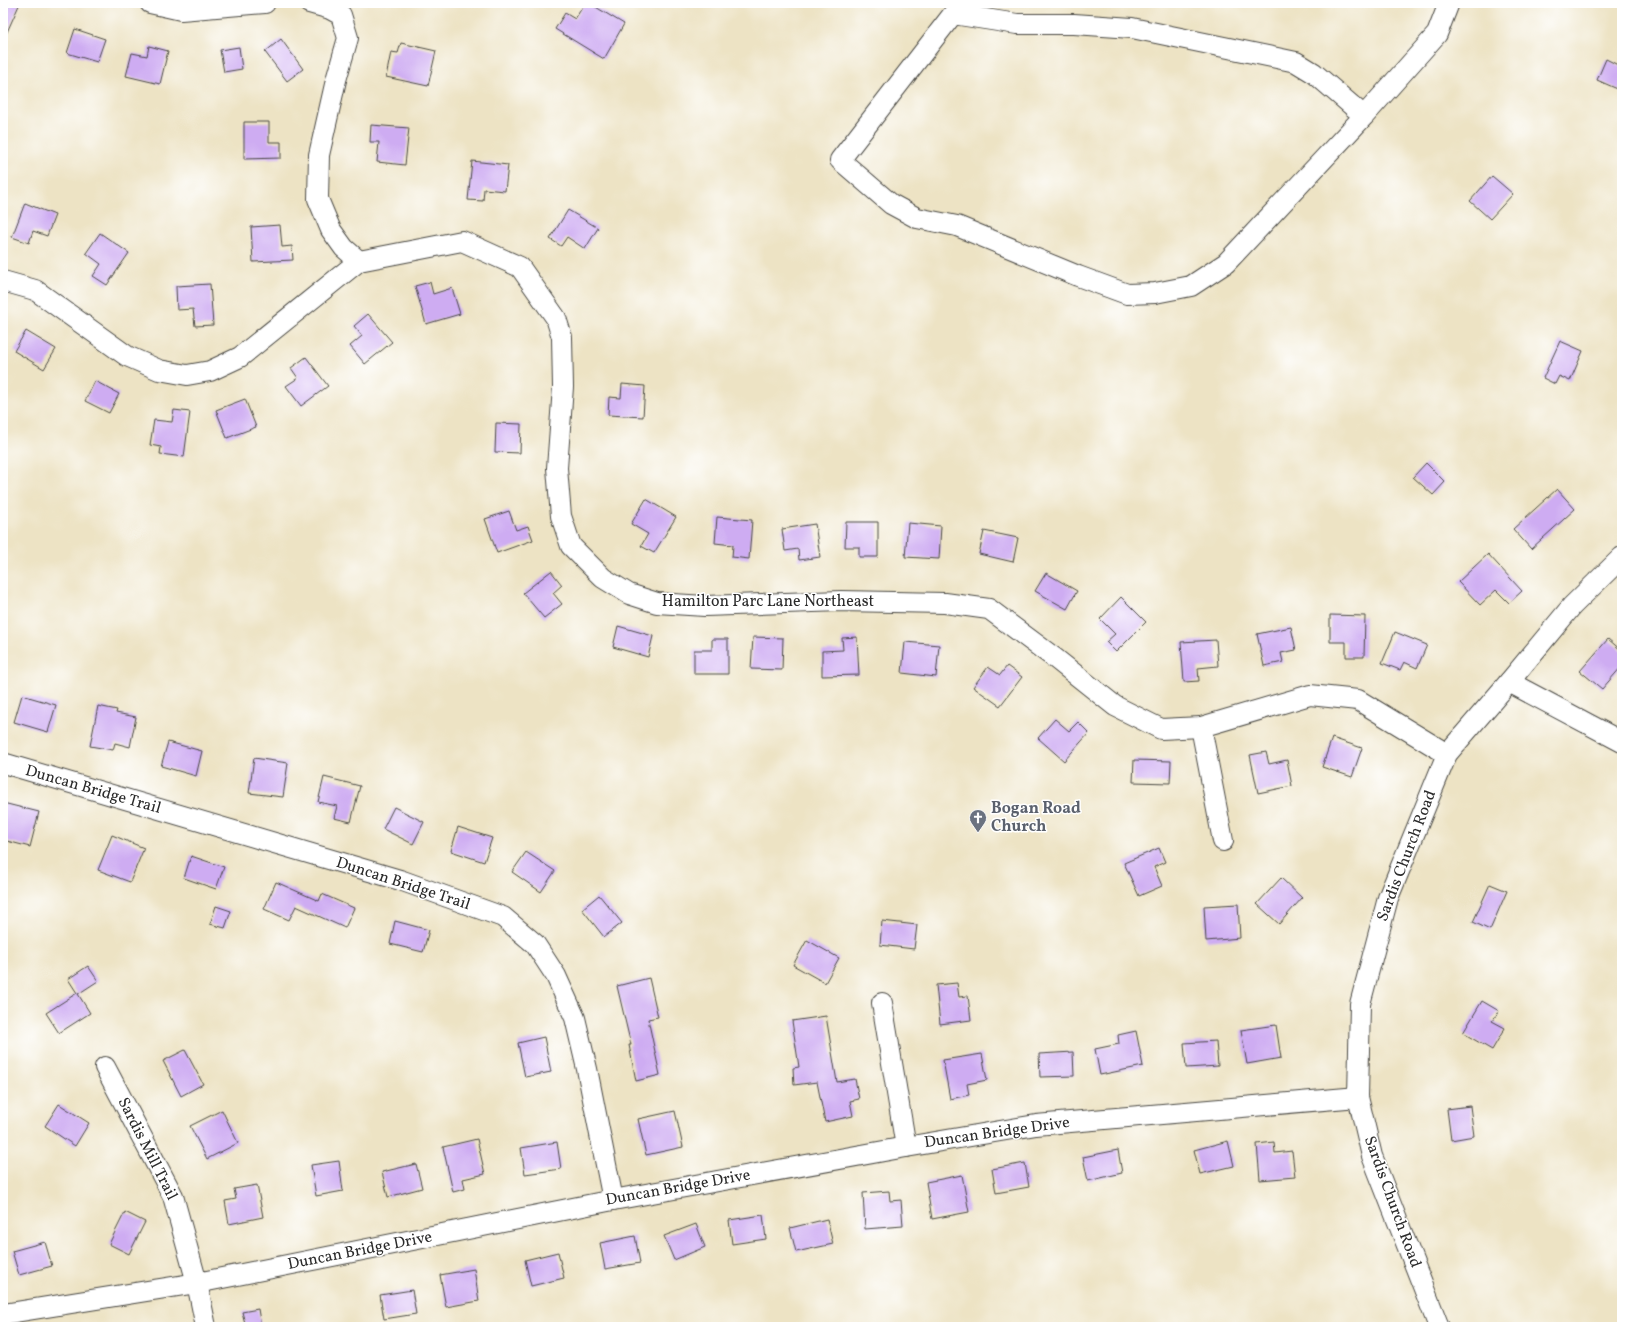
<svg xmlns="http://www.w3.org/2000/svg" width="1625" height="1330" font-family="Vollkorn,serif">
	<style>
		.building { fill: #ceacf2 }
		.lines { fill: none; stroke-linecap: round; stroke-linejoin: round }
		.minor-casing { stroke: #484742; stroke-width: 22 }
		.minor { stroke: #fff; stroke-width: 20 }
		.labels { text-anchor: middle; dominant-baseline: central; stroke-width: 3; stroke-linejoin: round; paint-order: stroke }
		.street-label { font-size: 16px; fill: #2b2b2b; stroke: #fff }
		.worship-label { font-size: 16px; font-weight: bold; fill: #5b616d; stroke: #fff; text-anchor: start }
	</style>
	<rect width="100%" height="100%" fill="#fff"/>
	<filter id="ink" filterUnits="userSpaceOnUse"><feTurbulence type="fractalNoise" baseFrequency=".025" numOctaves="2"/><feDisplacementMap in="SourceGraphic" scale="8" xChannelSelector="R" yChannelSelector="G"/><feConvolveMatrix kernelMatrix="1 2 1 2 8 2 1 2 1" color-interpolation-filters="sRGB"/></filter>
	<filter id="wash" filterUnits="userSpaceOnUse"><feTurbulence type="fractalNoise" baseFrequency=".012" numOctaves="4" result="noise"/><feDisplacementMap in="SourceGraphic" scale="16" xChannelSelector="R" yChannelSelector="G"/><feGaussianBlur stdDeviation="0.9" result="paint"/><feColorMatrix in="noise" values="0 0 0 0 0 0 0 0 0 0 0 0 0 0 0 0 0 1.4 0 .05"/><feComposite in="paint" operator="in"/></filter>
	<g filter="url(#wash)">
		<rect width="100%" height="100%" fill="#ede3c4"/>
		<g id="blocks">
			<!-- building -->
			<g class="building">
				<polygon points="3,3 20,3 3,41"/>
				<polygon points="585,3 589,3 624,24 604,59 555,29 565,13 575,19"/>
				<polygon points="75,29 105,39 97,62 67,53"/>
				<polygon points="281,39 303,69 287,81 265,52"/>
				<polygon points="401,43 436,51 428,86 386,77 391,52 398,53"/>
				<polygon points="149,46 168,51 160,84 126,76 132,53 147,56"/>
				<polygon points="239,47 242,69 224,72 220,50"/>
				<polygon points="1606,59 1622,67 1622,91 1597,80"/>
				<polygon points="244,122 269,122 269,142 281,142 281,158 244,159"/>
				<polygon points="371,125 409,128 405,165 377,162 379,142 370,142"/>
				<polygon points="472,161 508,165 505,191 484,189 483,201 468,200"/>
				<polygon points="1492,176 1513,194 1490,219 1470,201"/>
				<polygon points="25,203 55,215 47,236 33,231 29,243 12,237"/>
				<polygon points="568,210 598,228 585,249 567,237 561,246 550,239"/>
				<polygon points="280,225 282,247 292,246 293,260 253,262 251,227"/>
				<polygon points="100,233 129,253 107,285 93,276 101,264 86,253"/>
				<polygon points="430,282 433,294 452,288 460,314 426,324 415,286"/>
				<polygon points="210,284 213,325 195,326 193,309 177,310 176,286"/>
				<polygon points="368,314 392,342 365,364 350,346 362,336 354,326"/>
				<polygon points="26,331 56,349 44,369 14,351"/>
				<polygon points="1560,341 1583,351 1570,381 1559,376 1555,384 1543,378"/>
				<polygon points="306,357 328,386 301,406 286,386 298,378 291,368"/>
				<polygon points="95,381 119,394 109,413 85,401"/>
				<polygon points="622,384 645,386 643,417 608,415 609,397 621,398"/>
				<polygon points="245,399 256,427 227,438 216,410"/>
				<polygon points="174,410 190,412 184,457 160,454 161,447 150,445 154,420 172,422"/>
				<polygon points="496,423 521,424 520,453 495,452"/>
				<polygon points="1426,463 1445,482 1433,495 1413,477"/>
				<polygon points="1557,489 1575,509 1531,549 1513,529"/>
				<polygon points="646,499 676,517 654,553 641,546 648,534 631,524"/>
				<polygon points="509,511 516,530 528,526 533,540 497,553 485,519"/>
				<polygon points="717,517 752,520 749,559 732,557 733,545 715,543"/>
				<polygon points="846,522 878,522 878,557 859,557 859,547 845,547"/>
				<polygon points="908,523 941,526 939,559 905,557"/>
				<polygon points="815,524 820,557 799,560 798,549 785,551 782,529"/>
				<polygon points="984,531 1018,538 1013,562 979,554"/>
				<polygon points="1488,554 1522,591 1509,603 1496,590 1480,605 1458,582"/>
				<polygon points="551,571 562,585 553,593 562,604 544,618 523,593"/>
				<polygon points="1046,573 1077,591 1067,609 1035,591"/>
				<polygon points="1121,597 1146,622 1116,652 1106,642 1115,634 1100,619"/>
				<polygon points="1330,615 1365,616 1364,657 1346,657 1346,642 1330,642"/>
				<polygon points="618,626 653,636 648,657 613,647"/>
				<polygon points="1291,627 1296,650 1281,653 1283,662 1264,666 1257,634"/>
				<polygon points="1395,632 1427,645 1417,668 1404,662 1400,670 1382,663"/>
				<polygon points="753,637 783,638 782,670 751,669"/>
				<polygon points="857,637 859,675 822,676 822,651 843,650 842,638"/>
				<polygon points="712,639 728,639 728,674 694,674 694,650 712,650"/>
				<polygon points="1608,639 1622,651 1622,666 1602,689 1580,671"/>
				<polygon points="1216,640 1218,666 1198,668 1199,681 1184,682 1181,642"/>
				<polygon points="905,642 939,645 936,677 902,673"/>
				<polygon points="1007,666 1022,677 1000,706 973,687 988,667 1000,675"/>
				<polygon points="22,695 56,705 48,732 14,722"/>
				<polygon points="98,706 117,710 116,713 136,717 130,747 115,743 113,750 90,746"/>
				<polygon points="1055,719 1069,731 1078,722 1089,733 1064,761 1038,738"/>
				<polygon points="1332,738 1362,748 1352,777 1322,767"/>
				<polygon points="168,742 202,751 196,776 161,766"/>
				<polygon points="1266,752 1269,764 1287,760 1292,786 1258,793 1250,755"/>
				<polygon points="254,758 288,763 283,797 249,793"/>
				<polygon points="1134,760 1171,761 1170,783 1133,782"/>
				<polygon points="324,777 360,786 351,822 334,818 337,806 318,802"/>
				<polygon points="3,803 39,812 30,847 3,840"/>
				<polygon points="394,807 424,822 413,844 383,829"/>
				<polygon points="458,827 492,838 484,862 451,851"/>
				<polygon points="112,835 144,848 130,882 98,870"/>
				<polygon points="1159,848 1165,862 1154,867 1162,886 1139,896 1124,863"/>
				<polygon points="526,852 555,871 541,892 512,872"/>
				<polygon points="191,856 224,867 216,889 184,878"/>
				<polygon points="1281,878 1302,898 1279,924 1257,904"/>
				<polygon points="276,882 319,901 322,894 354,908 345,928 296,906 289,920 264,909"/>
				<polygon points="1490,884 1507,891 1490,930 1473,922"/>
				<polygon points="599,895 622,923 604,937 582,909"/>
				<polygon points="1238,904 1240,938 1206,941 1204,906"/>
				<polygon points="216,906 231,911 225,928 210,924"/>
				<polygon points="395,921 429,930 423,952 390,944"/>
				<polygon points="882,921 917,925 914,949 880,945"/>
				<polygon points="807,940 839,958 825,983 793,965"/>
				<polygon points="88,966 98,981 78,994 90,1013 59,1033 46,1013 77,993 68,979"/>
				<polygon points="649,978 658,1017 648,1019 660,1075 636,1081 629,1045 631,1045 617,986"/>
				<polygon points="957,983 959,997 968,996 971,1020 940,1024 936,985"/>
				<polygon points="1482,1001 1499,1011 1492,1021 1505,1028 1492,1050 1463,1033"/>
				<polygon points="826,1016 837,1082 855,1079 859,1099 850,1101 853,1116 825,1122 817,1082 794,1085 793,1068 799,1067 792,1021"/>
				<polygon points="1276,1025 1281,1058 1247,1064 1241,1030"/>
				<polygon points="1136,1031 1143,1066 1100,1075 1095,1049 1119,1044 1118,1035"/>
				<polygon points="544,1037 551,1072 525,1077 518,1043"/>
				<polygon points="1216,1041 1218,1066 1186,1068 1184,1043"/>
				<polygon points="185,1050 203,1084 181,1096 163,1061"/>
				<polygon points="1073,1052 1074,1076 1040,1077 1039,1054"/>
				<polygon points="982,1054 987,1080 967,1084 969,1095 950,1099 943,1060"/>
				<polygon points="59,1104 89,1123 75,1146 45,1126"/>
				<polygon points="1470,1106 1474,1136 1451,1140 1447,1109"/>
				<polygon points="222,1110 238,1143 207,1159 190,1126"/>
				<polygon points="675,1111 683,1147 646,1155 638,1119"/>
				<polygon points="477,1139 485,1174 463,1179 465,1189 453,1192 443,1147"/>
				<polygon points="1228,1141 1234,1166 1200,1174 1194,1150"/>
				<polygon points="557,1142 561,1169 525,1174 521,1148"/>
				<polygon points="1274,1142 1275,1153 1292,1151 1295,1177 1260,1180 1257,1144"/>
				<polygon points="1118,1150 1122,1173 1088,1181 1083,1157"/>
				<polygon points="339,1161 343,1191 316,1196 311,1165"/>
				<polygon points="1025,1163 1029,1187 996,1193 992,1169"/>
				<polygon points="416,1164 422,1188 388,1197 382,1172"/>
				<polygon points="962,1175 969,1212 932,1219 926,1182"/>
				<polygon points="257,1185 263,1217 229,1224 225,1201 236,1199 234,1189"/>
				<polygon points="889,1191 890,1201 901,1200 903,1226 865,1229 863,1193"/>
				<polygon points="125,1212 145,1222 129,1254 109,1244"/>
				<polygon points="763,1215 766,1239 732,1244 729,1220"/>
				<polygon points="827,1219 833,1244 796,1252 790,1228"/>
				<polygon points="696,1224 705,1247 674,1260 664,1236"/>
				<polygon points="635,1236 640,1263 605,1269 600,1243"/>
				<polygon points="45,1242 52,1266 19,1275 12,1251"/>
				<polygon points="558,1252 564,1278 531,1286 525,1260"/>
				<polygon points="474,1269 479,1301 446,1307 440,1275"/>
				<polygon points="412,1290 416,1314 384,1319 380,1295"/>
				<polygon points="258,1309 261,1327 246,1327 242,1312"/>
			</g>
		</g>
	</g>
	<g filter="url(#ink)">
		<use href="#blocks" fill-opacity="0" stroke="#484742" stroke-width="1"/>
		<g class="lines">
			<defs>
				<g id="minor">
					<polyline points="150,3 181,10 265,3"/>
					<polyline points="309,3 330,9 341,15 348,38 336,80 319,155 318,199 331,230 344,248 359,261"/>
					<polyline points="1364,116 1314,73 1296,62 1132,28 1074,24 1017,24 953,14 840,160 891,204 917,218 957,226 1078,276 1127,294 1155,293 1191,286 1226,263 1364,116 1437,34 1449,3"/>
					<polyline points="3,281 35,290 127,356 159,370 187,375 210,371 240,357 359,261 462,241 520,267 556,318 562,337 563,387 557,468 561,516 571,546 603,578 629,594 657,603 705,606 841,601 945,603 989,609 1056,659 1115,706 1161,729 1201,727 1310,695 1358,700 1447,754"/>
					<polyline points="1509,682 1622,742"/>
					<polyline points="1201,727 1223,841"/>
					<polyline points="3,763 400,880 503,917 535,944 556,976 575,1018 587,1069 613,1200"/>
					<polyline points="882,1003 906,1147"/>
					<polyline points="105,1067 173,1196 197,1283 206,1327"/>
					<polyline points="3,1314 197,1283 613,1200 906,1147 1036,1125 1358,1097"/>
					<polyline points="1439,1327 1372,1156 1358,1097 1360,1004 1388,898 1447,754 1509,682 1572,606 1622,557"/>
				</g>
			</defs>
			<!-- minor casing -->
			<use href="#minor" class="minor-casing"/>
			<!-- minor -->
			<use href="#minor" class="minor"/>
		</g>
	</g>
	<!-- icons -->
	<defs>
		<symbol id="church-pin" viewBox="-11 -11 22 30"><path d="M0 17L-7.5 6A9.5 9.5 0 1 1 7.5 6Z" fill="#6b7280" stroke="#fff"/><path d="M-1.2-6h2.4v3.5h3.3v2.4h-3.3V6h-2.4V-.1h-3.3v-2.4h3.3Z" fill="#fff"/></symbol>
	</defs>
	<g fill-rule="evenodd">
		<use href="#church-pin" x="968" y="808" width="20" height="27"/>
	</g>
	<g class="labels">
		<!-- street labels -->
		<g class="street-label">
			<text x="768" y="602">Hamilton Parc Lane Northeast</text>
			<text transform="translate(93 790) rotate(16)">Duncan Bridge Trail</text>
			<text transform="translate(1407 856) rotate(-69)">Sardis Church Road</text>
			<text transform="translate(403 884) rotate(18)">Duncan Bridge Trail</text>
			<text transform="translate(997 1133) rotate(-8)">Duncan Bridge Drive</text>
			<text transform="translate(147 1149) rotate(63)">Sardis Mill Trail</text>
			<text transform="translate(678 1188) rotate(-10)">Duncan Bridge Drive</text>
			<text transform="translate(1392 1202) rotate(70)">Sardis Church Road</text>
			<text transform="translate(360 1251) rotate(-11)">Duncan Bridge Drive</text>
		</g>
		<!-- worship labels -->
		<g class="worship-label">
			<text x="991" y="809">Bogan Road<tspan x="991" dy="18">Church</tspan></text>
		</g>
	</g>
	<!-- margin -->
	<rect width="1625" height="1330" fill="none" stroke="#fff" stroke-width="16"/>
</svg>
